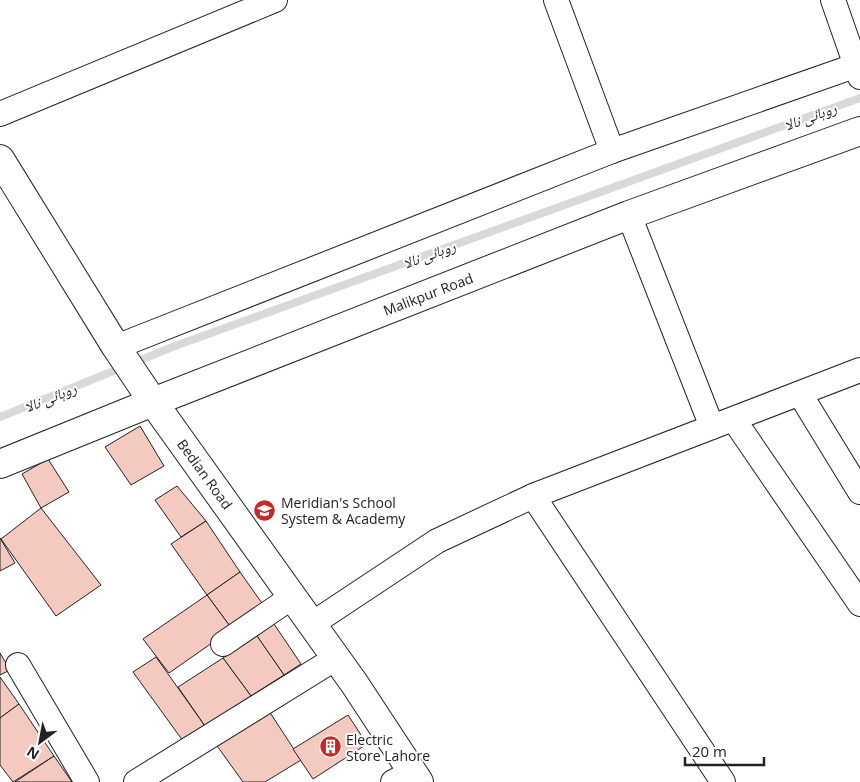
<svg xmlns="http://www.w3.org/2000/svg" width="860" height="782" font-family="'Open Sans','Noto Naskh Arabic',sans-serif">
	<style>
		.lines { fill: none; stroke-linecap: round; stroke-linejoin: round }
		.stream { stroke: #d9d9d9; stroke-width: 8 }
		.building { fill: #f3c9c0; stroke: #222 }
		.minor-casing { stroke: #222; stroke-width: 26 }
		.tertiary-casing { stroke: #222; stroke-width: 30 }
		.secondary-casing { stroke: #222; stroke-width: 30 }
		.minor { stroke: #fff; stroke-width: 24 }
		.tertiary { stroke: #fff; stroke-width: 28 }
		.secondary { stroke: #fff; stroke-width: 28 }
		.labels { text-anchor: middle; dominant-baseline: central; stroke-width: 4; stroke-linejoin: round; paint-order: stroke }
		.street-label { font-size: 14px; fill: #222; stroke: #fff }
		.poi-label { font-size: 14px; fill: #222; stroke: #fff; text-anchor: start }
		.water-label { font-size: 15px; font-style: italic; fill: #222; stroke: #fff }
	</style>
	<rect width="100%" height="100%" fill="#fff"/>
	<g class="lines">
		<!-- stream -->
		<polyline class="stream" points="0,417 175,346 860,98"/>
	</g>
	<!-- building -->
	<g class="building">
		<polygon points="140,426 164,466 131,485 105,447"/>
		<polygon points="48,459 69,492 41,508 22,474"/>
		<polygon points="177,486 206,521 181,537 155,500"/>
		<polygon points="41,508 101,585 56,616 1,539"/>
		<polygon points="206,521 240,572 207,595 171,544"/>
		<polygon points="0,538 15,563 0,571"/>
		<polygon points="240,572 264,606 232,629 207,595"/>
		<polygon points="207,595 232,629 169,673 143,639"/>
		<polygon points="274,624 301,664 284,675 257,636"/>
		<polygon points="257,636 284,675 251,696 223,658"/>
		<polygon points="0,653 10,670 0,675"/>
		<polygon points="156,657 205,726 183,741 133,672"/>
		<polygon points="223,658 251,696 205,726 178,687"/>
		<polygon points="0,677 19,704 0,718"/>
		<polygon points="19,704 54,756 13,782 0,765 0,718"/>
		<polygon points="269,711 301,760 265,782 243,782 215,743"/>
		<polygon points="348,715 367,744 313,779 293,749"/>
		<polygon points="54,756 72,782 15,782"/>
	</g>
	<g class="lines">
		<defs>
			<g id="minor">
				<polyline points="556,0 612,151"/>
				<polyline points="833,0 860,77"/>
				<polyline points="0,114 275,0"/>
				<polyline points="629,215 712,427"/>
				<polyline points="116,347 612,151 860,64"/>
				<polyline points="800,394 860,492"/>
				<polyline points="734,420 860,604"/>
				<polyline points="533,496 723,782"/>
				<polyline points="312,624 437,541 533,496 860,370"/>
				<polyline points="223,644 292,597"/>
				<polyline points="18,665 87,782"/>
				<polyline points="136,782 336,658"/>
				<polyline points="393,782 412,772"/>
			</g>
			<polyline id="tertiary" points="0,464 153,402 629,215 860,131"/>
			<polyline id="secondary" points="0,159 116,347 153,402 354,683 419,782"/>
		</defs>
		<!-- minor casing -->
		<use href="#minor" class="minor-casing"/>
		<!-- tertiary casing -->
		<use href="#tertiary" class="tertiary-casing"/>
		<!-- secondary casing -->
		<use href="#secondary" class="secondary-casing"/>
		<!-- minor -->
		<use href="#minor" class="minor"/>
		<!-- tertiary -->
		<use href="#tertiary" class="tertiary"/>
		<!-- secondary -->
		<use href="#secondary" class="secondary"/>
	</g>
	<!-- icons -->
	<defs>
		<symbol id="school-disc" viewBox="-11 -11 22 22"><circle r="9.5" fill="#c62828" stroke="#fff"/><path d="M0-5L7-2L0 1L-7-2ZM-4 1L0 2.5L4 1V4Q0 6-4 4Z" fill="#fff"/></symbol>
		<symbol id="building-disc" viewBox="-11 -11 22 22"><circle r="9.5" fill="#c62828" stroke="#fff"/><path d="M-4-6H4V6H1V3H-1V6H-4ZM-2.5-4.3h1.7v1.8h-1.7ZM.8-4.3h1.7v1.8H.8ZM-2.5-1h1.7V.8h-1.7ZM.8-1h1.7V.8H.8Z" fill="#fff"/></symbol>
	</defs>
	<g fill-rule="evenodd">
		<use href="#school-disc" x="252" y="498" width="25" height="25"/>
		<use href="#building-disc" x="318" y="734" width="25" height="25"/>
	</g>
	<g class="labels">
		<!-- street labels -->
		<g class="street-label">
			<text transform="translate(428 294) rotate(-21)">Malikpur Road</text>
			<text transform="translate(205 474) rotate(54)">Bedian Road</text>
		</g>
		<!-- poi labels -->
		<g class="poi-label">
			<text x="281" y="502">Meridian's School<tspan x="281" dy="16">System &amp; Academy</tspan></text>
			<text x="346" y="739">Electric<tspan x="346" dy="16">Store Lahore</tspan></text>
		</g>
		<!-- water labels -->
		<g class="water-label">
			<text transform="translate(810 116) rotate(-20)">روہائی نالا</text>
			<text transform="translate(429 254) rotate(-20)">روہائی نالا</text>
			<text transform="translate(50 397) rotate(-22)">روہائی نالا</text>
		</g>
	</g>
	<!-- north arrow -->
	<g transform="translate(40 742) rotate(212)" stroke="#ffffff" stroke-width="4" paint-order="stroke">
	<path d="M0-4L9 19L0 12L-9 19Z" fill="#222222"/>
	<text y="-8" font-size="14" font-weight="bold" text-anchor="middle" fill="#222222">N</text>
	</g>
	<!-- scale -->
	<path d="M685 757v8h79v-8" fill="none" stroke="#222222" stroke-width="2.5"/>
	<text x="692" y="757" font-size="15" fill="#222222" stroke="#ffffff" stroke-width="4" paint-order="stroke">20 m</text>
</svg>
